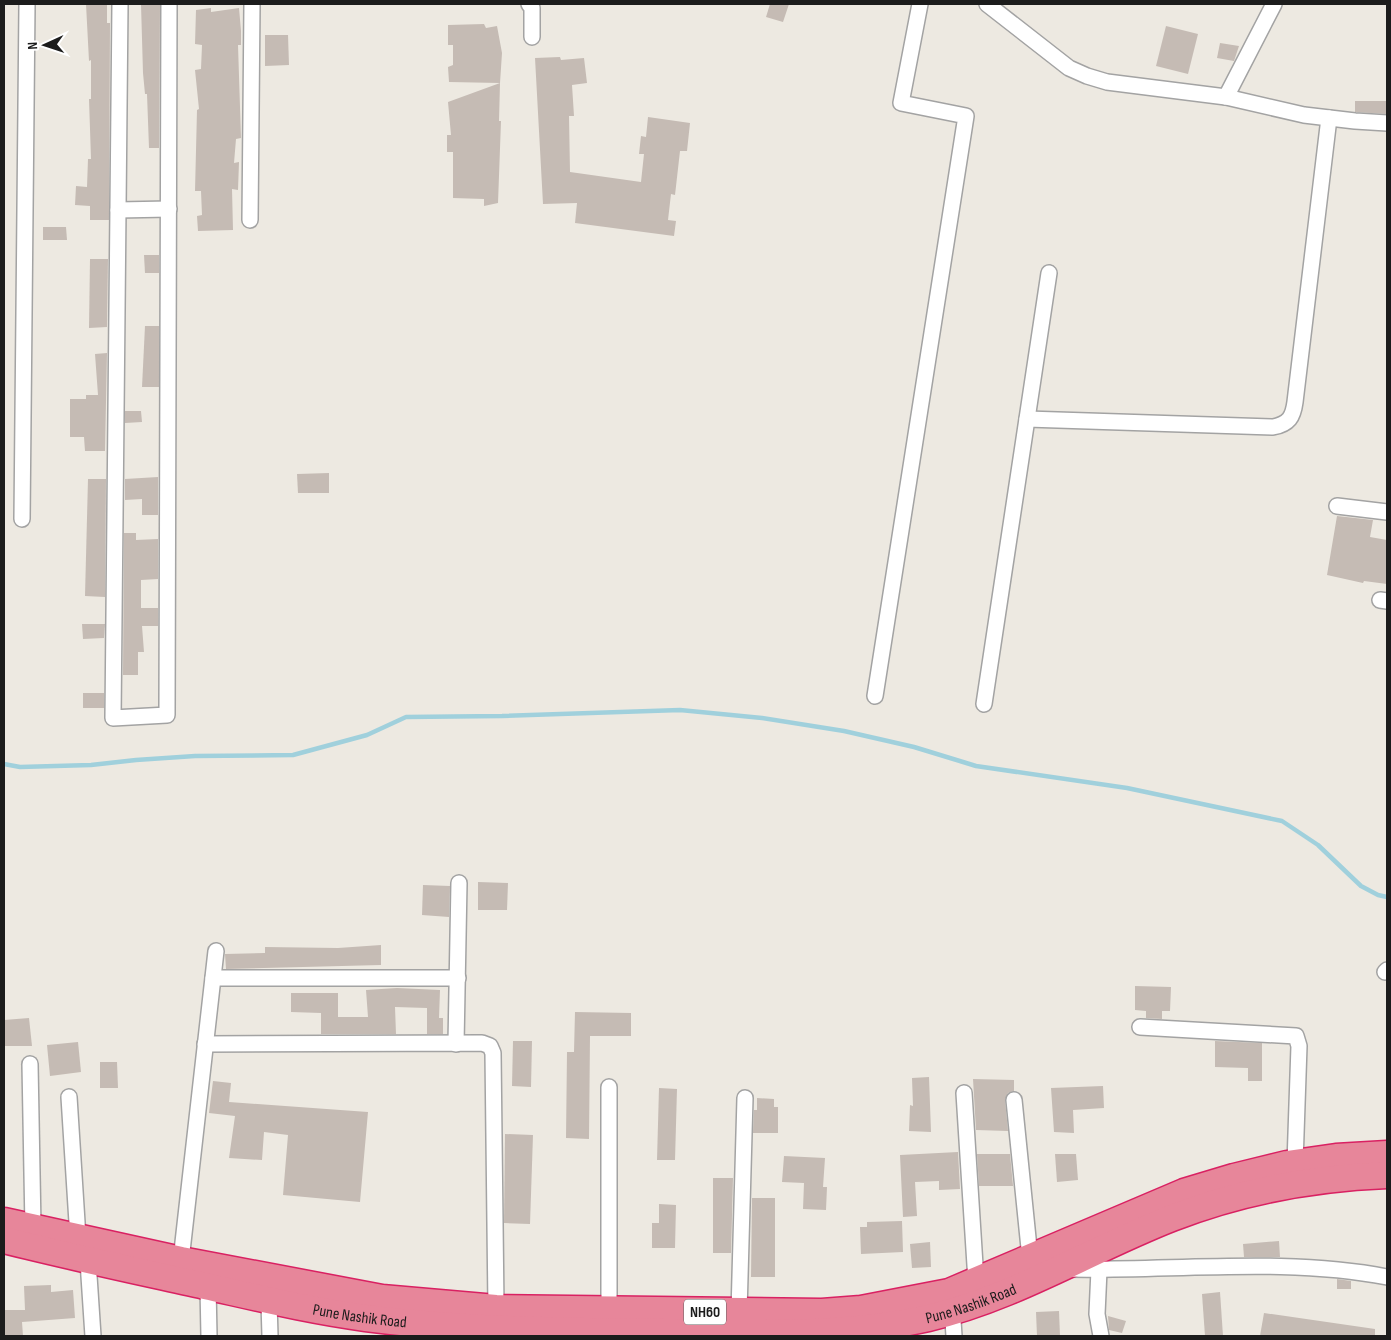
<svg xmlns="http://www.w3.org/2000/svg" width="1391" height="1340" font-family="'Sofia Sans Condensed',sans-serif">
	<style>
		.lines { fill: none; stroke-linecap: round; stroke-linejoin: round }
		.stream { stroke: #a0d0dc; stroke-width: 4.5 }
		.building { fill: #c5bbb4 }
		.street-casing { stroke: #a3a3a3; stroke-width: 18 }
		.highway-casing { stroke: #d92162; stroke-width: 29 }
		.street { stroke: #fff; stroke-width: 15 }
		.highway { stroke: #e7869a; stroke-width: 26 }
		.labels { text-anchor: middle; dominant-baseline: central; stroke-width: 4; stroke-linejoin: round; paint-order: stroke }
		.shield { fill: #fff; stroke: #606060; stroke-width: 1 }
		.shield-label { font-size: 15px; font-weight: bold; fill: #1c1c1c }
		.street-label { font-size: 16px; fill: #1c1c1c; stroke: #fff }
	</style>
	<rect width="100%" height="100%" fill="#ede9e1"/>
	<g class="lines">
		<!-- stream -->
		<polyline class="stream" points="4,764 20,767 91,765 136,760 195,756 293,755 367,735 406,717 502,716 680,710 762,718 844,731 914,747 976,766 1127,788 1282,821 1318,845 1361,886 1378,895 1387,897"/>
	</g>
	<!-- building -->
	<g class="building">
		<polygon points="86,4 107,4 107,23 110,23 109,220 90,220 90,206 75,205 76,186 87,187 88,159 91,159 89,99 91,99 91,60 89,61"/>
		<polygon points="141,4 160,4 159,148 149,148 147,94 145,94 143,73"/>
		<polygon points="770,4 789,4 783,22 766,17"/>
		<polygon points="211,8 211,12 239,8 241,31 241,45 238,45 241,138 236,139 234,163 239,162 238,190 232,189 233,230 198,231 197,216 202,215 201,191 195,191 197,110 199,109 195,70 201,69 202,45 195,44 196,10"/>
		<polygon points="484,24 486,28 497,26 502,53 500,83 449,82 448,67 453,65 453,45 448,45 448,25"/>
		<polygon points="1166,26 1198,34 1188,74 1156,66"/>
		<polygon points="265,35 288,35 289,65 265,66"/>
		<polygon points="1220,43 1239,46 1234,61 1217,58"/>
		<polygon points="560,57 561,60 584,58 587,83 572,85 574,116 569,116 570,172 641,182 644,154 639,154 641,136 646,137 648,117 690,123 687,151 680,151 675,195 671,194 668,220 676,221 674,236 575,223 577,203 543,204 535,58"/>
		<polygon points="500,83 499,121 501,121 498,203 484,206 484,199 453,198 453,152 447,152 447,135 451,135 448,102"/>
		<polygon points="1355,101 1387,101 1387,114 1355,112"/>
		<polygon points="43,227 66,227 67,240 43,240"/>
		<polygon points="144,255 159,255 159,273 145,273"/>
		<polygon points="90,259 108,259 107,327 89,328"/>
		<polygon points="145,326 159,326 159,387 142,387"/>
		<polygon points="107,353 105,451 85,451 84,437 70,437 70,399 86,399 86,395 98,395 95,354"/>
		<polygon points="125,411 141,411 142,422 125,423"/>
		<polygon points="329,473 329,493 298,493 297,474"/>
		<polygon points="158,477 158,515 142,515 142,499 125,500 125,479"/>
		<polygon points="88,479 106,479 105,597 85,596"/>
		<polygon points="1337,516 1373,520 1370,537 1387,540 1387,584 1364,581 1363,583 1327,575"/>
		<polygon points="124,533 136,533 136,540 158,539 158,579 141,580 141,608 158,608 158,626 142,626 144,652 138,652 138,675 123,675"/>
		<polygon points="82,624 105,624 104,638 83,639"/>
		<rect x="83" y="693" width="21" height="15"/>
		<polygon points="478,882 508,883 507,910 478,910"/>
		<polygon points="423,885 450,886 449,917 422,915"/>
		<polygon points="381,945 381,965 226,969 225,954 265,953 265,947 338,948"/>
		<polygon points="1135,986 1171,987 1170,1011 1162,1011 1162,1019 1146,1018 1146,1011 1135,1010"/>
		<polygon points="397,988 440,990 439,1018 443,1018 443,1034 427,1034 427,1008 395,1007 396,1034 321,1034 321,1013 291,1012 291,993 338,993 338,1017 368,1017 366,990"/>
		<polygon points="575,1012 631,1013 631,1036 590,1036 589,1139 566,1138 567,1052 574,1052"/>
		<polygon points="29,1018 32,1046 4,1046 4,1020"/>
		<polygon points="513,1041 532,1041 531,1087 512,1086"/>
		<polygon points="1215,1041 1262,1043 1262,1081 1248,1081 1248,1068 1215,1067"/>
		<polygon points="78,1042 81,1072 50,1076 47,1045"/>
		<polygon points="100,1062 117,1062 118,1088 100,1088"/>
		<polygon points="929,1077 931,1132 909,1131 910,1105 913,1106 912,1078"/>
		<polygon points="973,1079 1014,1080 1014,1091 1008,1093 1005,1100 1008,1131 976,1130"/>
		<polygon points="213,1081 231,1083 229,1102 368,1112 360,1202 283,1195 288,1135 264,1132 262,1160 229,1158 235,1116 209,1113"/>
		<polygon points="1103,1086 1104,1108 1073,1110 1074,1133 1054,1132 1051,1088"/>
		<polygon points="659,1088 677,1089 675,1160 657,1160"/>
		<polygon points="757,1098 774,1099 774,1107 778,1107 778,1133 753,1133 754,1110 757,1110"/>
		<polygon points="505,1134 533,1135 530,1224 504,1223"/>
		<polygon points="958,1152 960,1189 939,1190 939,1181 915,1182 917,1216 903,1217 900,1155"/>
		<polygon points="977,1154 1010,1154 1013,1186 979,1186"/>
		<polygon points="1055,1154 1076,1154 1078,1180 1057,1182"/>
		<polygon points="784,1156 825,1158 823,1187 827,1187 826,1210 803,1209 804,1183 782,1182"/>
		<polygon points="713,1178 733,1178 731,1253 713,1253"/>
		<polygon points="752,1198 775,1198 775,1277 751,1277"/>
		<polygon points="659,1204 676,1205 675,1248 652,1248 652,1223 659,1223"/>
		<polygon points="902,1221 903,1252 861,1254 860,1227 867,1227 867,1222"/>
		<polygon points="1279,1241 1280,1257 1244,1257 1243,1244"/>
		<polygon points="930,1242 931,1267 912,1268 910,1244"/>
		<polygon points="1337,1279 1351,1281 1351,1289 1337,1289"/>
		<polygon points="51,1285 51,1292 73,1290 75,1318 22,1322 23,1336 4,1336 4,1310 25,1310 24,1286"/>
		<polygon points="1220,1292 1223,1336 1205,1336 1202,1294"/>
		<polygon points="1059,1311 1060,1336 1037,1336 1036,1312"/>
		<polygon points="1264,1313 1375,1329 1375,1336 1260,1336"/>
		<polygon points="1108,1316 1126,1321 1122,1333 1109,1330"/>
	</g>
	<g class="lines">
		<defs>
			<g id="street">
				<polyline points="120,4 113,718 167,715 169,4"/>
				<polyline points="529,4 532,8 532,37"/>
				<polyline points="987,4 1069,68 1087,76 1107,82 1226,97 1304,115 1355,121 1387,123"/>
				<polyline points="1226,97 1274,4"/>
				<polyline points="118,210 169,209"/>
				<polyline points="250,220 252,4"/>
				<path d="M1027 419 1273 427C1289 424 1293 417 1295 402L1329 118"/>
				<polyline points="1337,506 1387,512"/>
				<polyline points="22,519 27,4"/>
				<polyline points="1380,600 1387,601"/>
				<polyline points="875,696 966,116 901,103 920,4"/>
				<polyline points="984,704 1049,273"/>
				<polyline points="1385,972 1387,970"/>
				<polyline points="213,978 458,978"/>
				<polyline points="1140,1027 1296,1036 1299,1046 1295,1163"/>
				<polyline points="205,1044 482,1043 490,1046 493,1053 496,1308"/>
				<polyline points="456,1044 459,883"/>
				<polyline points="30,1064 33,1228"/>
				<polyline points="964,1093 976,1281"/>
				<polyline points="69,1097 78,1238"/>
				<polyline points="1014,1100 1030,1258"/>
				<polyline points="181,1260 216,951"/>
				<polyline points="88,1261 93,1336"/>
				<path d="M1069 1269C1172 1271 1287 1257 1387 1277"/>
				<polyline points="1099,1270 1097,1314 1101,1336"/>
				<polyline points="208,1287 209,1336"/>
				<polyline points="269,1302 270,1336"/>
				<polyline points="952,1305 954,1336"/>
				<polyline points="609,1310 609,1087"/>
				<polyline points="739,1312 745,1098"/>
			</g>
			<g id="highway">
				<polyline points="4,1221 181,1260 382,1298 496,1308 822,1312 861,1309 949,1292 1184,1192 1234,1177 1287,1164 1336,1157 1387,1154"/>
				<path id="s1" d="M4 1240C71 1257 138 1271 205 1286 259 1298 312 1311 366 1318 467 1331 571 1331 672 1332 757 1333 845 1337 928 1318 1014 1298 1090 1250 1172 1218 1241 1191 1313 1178 1387 1175"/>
			</g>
		</defs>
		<!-- street casing -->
		<use href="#street" class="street-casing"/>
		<!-- highway casing -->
		<use href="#highway" class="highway-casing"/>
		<!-- street -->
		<use href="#street" class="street"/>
		<!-- highway -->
		<use href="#highway" class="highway"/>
	</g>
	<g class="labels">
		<!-- shield labels -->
		<rect class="shield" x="684" y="1299.5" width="42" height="25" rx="4"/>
		<g class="shield-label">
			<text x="705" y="1312">NH60</text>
		</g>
		<!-- street labels -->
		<g class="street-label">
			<text stroke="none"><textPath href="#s1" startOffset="979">Pune Nashik Road</textPath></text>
			<text stroke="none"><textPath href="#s1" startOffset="364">Pune Nashik Road</textPath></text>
		</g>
	</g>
	<!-- border -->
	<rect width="1391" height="1340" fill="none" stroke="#1c1c1c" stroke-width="10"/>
	<!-- north arrow -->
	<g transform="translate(45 45) rotate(267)" stroke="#ffffff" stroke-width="4" paint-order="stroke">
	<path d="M0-4L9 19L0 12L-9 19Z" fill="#1c1c1c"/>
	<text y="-8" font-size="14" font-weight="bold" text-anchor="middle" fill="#1c1c1c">N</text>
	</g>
</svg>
